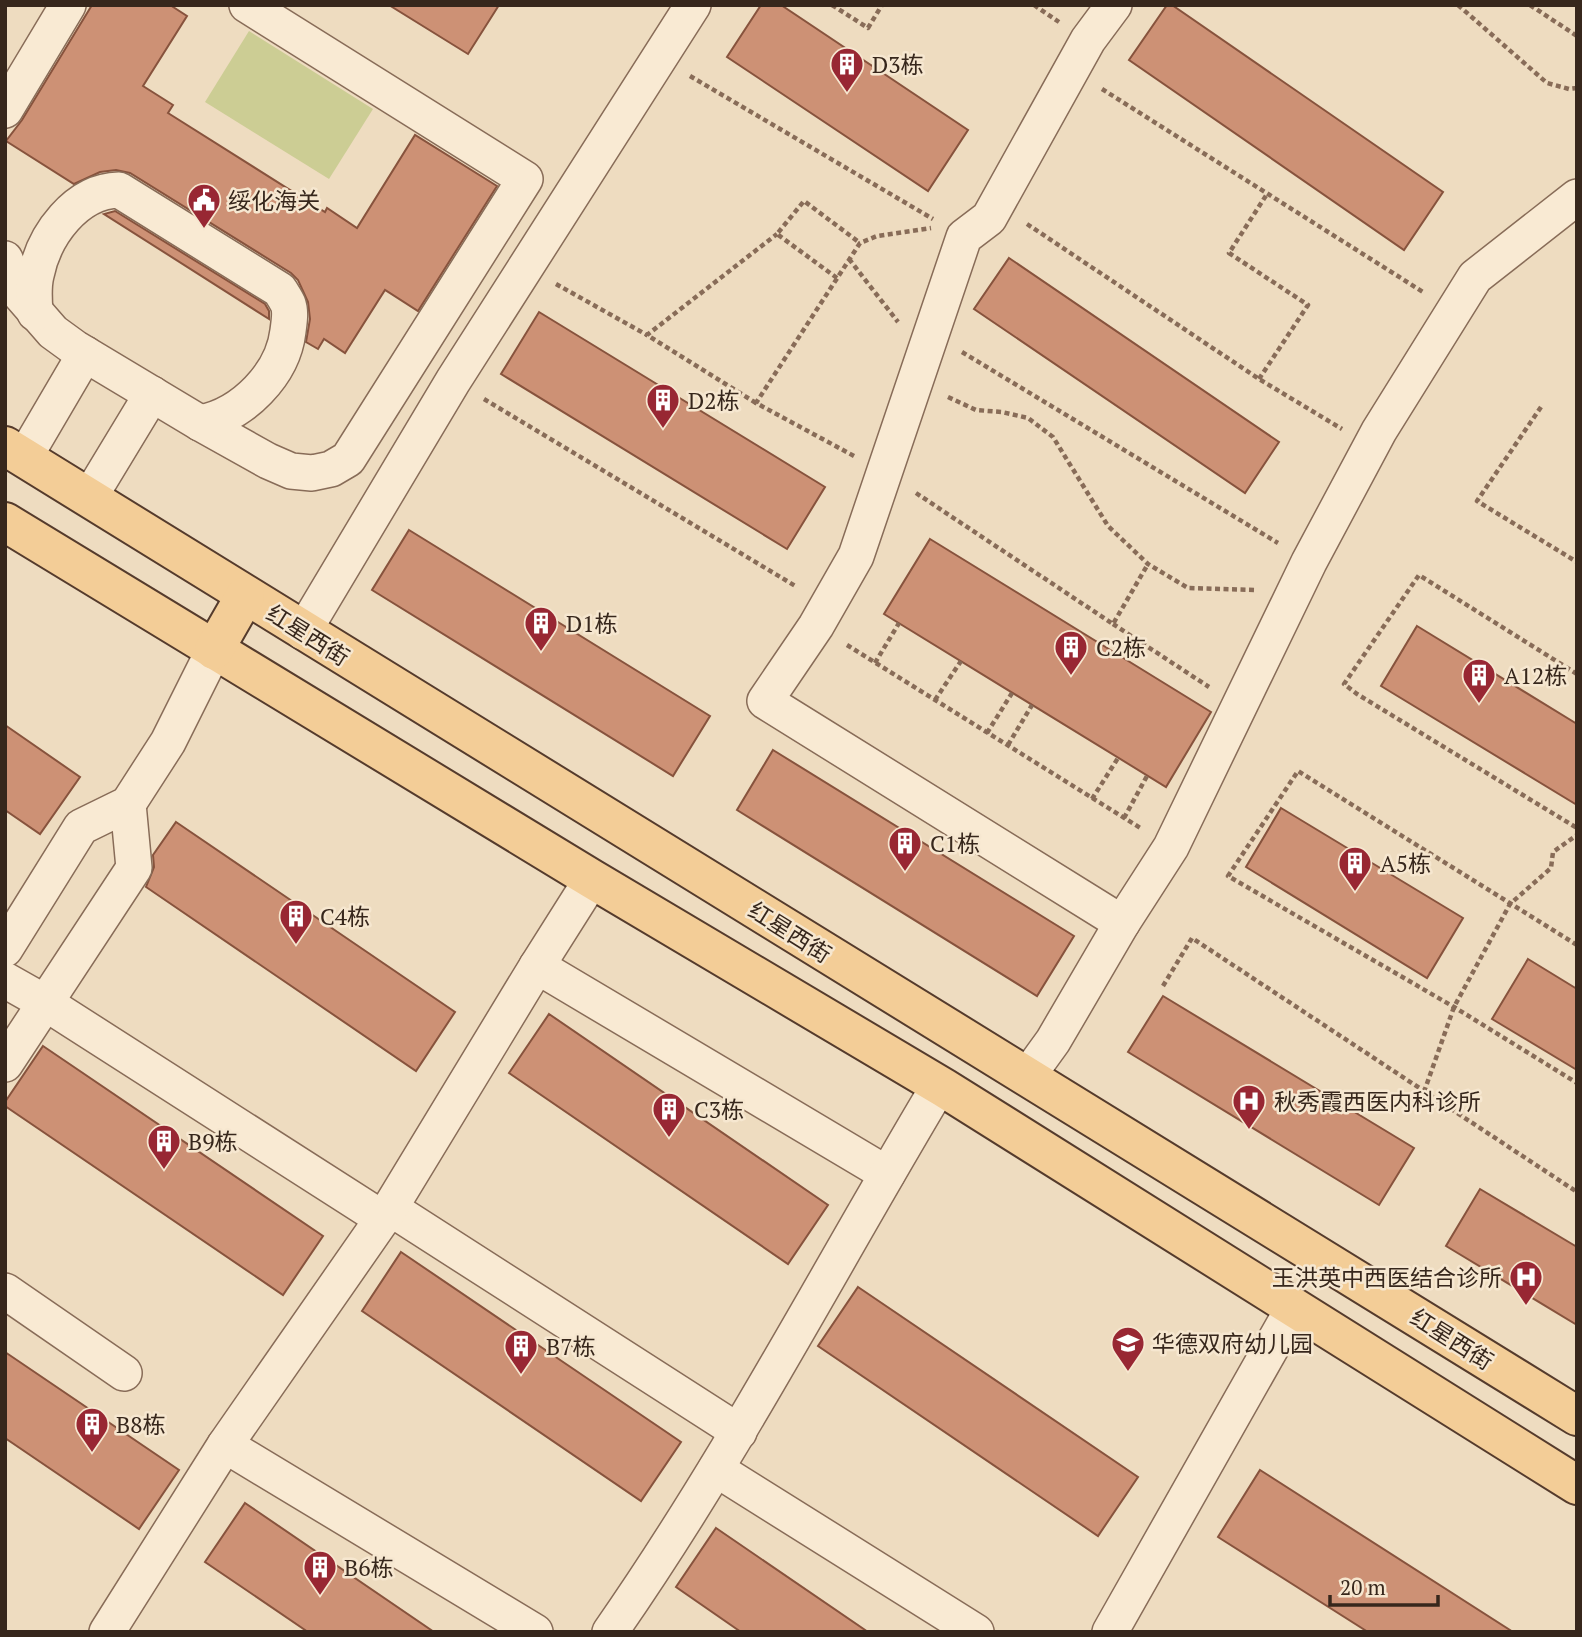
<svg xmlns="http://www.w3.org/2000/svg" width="1582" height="1637" font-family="'PT Serif','Noto Sans SC',serif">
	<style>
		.green { fill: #cccd94 }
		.building { fill: #cd9175; stroke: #87533d; stroke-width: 2 }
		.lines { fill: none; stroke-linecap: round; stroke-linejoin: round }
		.minor-casing { stroke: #886c58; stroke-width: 38 }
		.major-casing { stroke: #553b2c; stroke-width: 42 }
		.path { stroke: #886c58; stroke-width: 4.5; stroke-dasharray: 5 3.5; stroke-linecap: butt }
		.minor { stroke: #f9ead3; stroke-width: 35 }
		.major { stroke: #f3cd97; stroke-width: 38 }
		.labels { text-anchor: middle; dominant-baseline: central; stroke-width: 5; stroke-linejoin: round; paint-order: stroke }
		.poi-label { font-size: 23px; fill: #37271c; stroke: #f6e7d0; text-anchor: start }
		.street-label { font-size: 23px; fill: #37271c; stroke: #f6e7d0 }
	</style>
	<rect width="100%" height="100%" fill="#eedcc0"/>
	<!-- green -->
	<polygon class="green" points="249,31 373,109 329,179 205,102"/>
	<!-- building -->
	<g class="building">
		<polygon points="92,5 170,5 187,16 143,86 173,105 168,113 325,212 327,208 357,228 415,135 497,186 418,311 385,290 345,353 324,339 318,349 306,342 310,319 308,302 298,280 291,273 130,173 116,170 100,172 74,184 6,141 22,120"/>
		<polygon points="389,5 499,5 468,54"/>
		<polygon points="761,5 781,5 968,130 928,191 727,57"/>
		<polygon points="1167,5 1172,5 1443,192 1404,250 1129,60"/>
		<polygon points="115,211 265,304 269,311 269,319 104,214"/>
		<polygon points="1009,258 1279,442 1245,493 974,309"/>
		<polygon points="539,312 825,487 787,549 501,374"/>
		<polygon points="409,530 710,716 673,776 372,590"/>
		<polygon points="930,539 1211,712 1166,787 884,614"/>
		<polygon points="1417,626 1577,724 1577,805 1381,686"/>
		<polygon points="5,725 80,777 40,834 5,810"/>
		<polygon points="773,750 1074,936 1037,996 737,810"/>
		<polygon points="1281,808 1463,918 1427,978 1246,867"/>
		<polygon points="176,822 455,1012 416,1071 146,887 154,867 153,855"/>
		<polygon points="1528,959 1577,989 1577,1070 1492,1019"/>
		<polygon points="1163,996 1414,1148 1379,1205 1128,1052"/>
		<polygon points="549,1014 828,1205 788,1264 509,1073"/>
		<polygon points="43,1046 323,1236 283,1295 5,1106 5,1102"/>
		<polygon points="1480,1189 1577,1247 1577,1325 1446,1246"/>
		<polygon points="401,1252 681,1442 641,1501 362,1311"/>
		<polygon points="858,1287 1138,1477 1098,1536 818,1346"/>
		<polygon points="5,1352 179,1470 139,1529 5,1438"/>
		<polygon points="1260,1470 1513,1632 1368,1632 1218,1537"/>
		<polygon points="245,1503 434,1632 308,1632 205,1562"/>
		<polygon points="716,1528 868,1632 741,1632 676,1587"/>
	</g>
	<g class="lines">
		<defs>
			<g id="minor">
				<polyline points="1114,5 1088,40 989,218 964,237 856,556 816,626 765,701 1122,923"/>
				<polyline points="5,110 68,5"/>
				<polyline points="5,259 19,293 53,332 75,348 200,423 268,461 291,471 312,473 331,469 348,459 525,179 247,5"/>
				<path d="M35 313C34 300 33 287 36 275 44 235 76 191 119 190L280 290C282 294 286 299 288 304 291 312 289 323 288 331 283 374 243 415 200 423"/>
				<polyline points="24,458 85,354"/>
				<polyline points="89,498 152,394"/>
				<polyline points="303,632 453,381 693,5"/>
				<polyline points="5,949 81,827 128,804 168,742 214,650"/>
				<polyline points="537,966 887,1174"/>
				<polyline points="5,980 44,1002 383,1219"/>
				<polyline points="5,1064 134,868 128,804"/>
				<polyline points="1027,1077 1053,1041 1122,923 1171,847 1309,562 1379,431 1475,277 1577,197"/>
				<polyline points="390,1208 739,1432"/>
				<polyline points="5,1291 124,1373"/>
				<polyline points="225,1445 535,1632"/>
				<polyline points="716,1469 976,1632"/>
				<polyline points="107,1632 225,1445 390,1208 537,966 592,879"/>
				<path d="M610 1632C732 1457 830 1268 939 1086"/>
				<polyline points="1110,1632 1293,1309"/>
			</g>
			<g id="major">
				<polyline points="5,446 1577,1416"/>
				<polyline points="5,522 592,879 944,1088 1577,1485"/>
				<polyline points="214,650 245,596"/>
			</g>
		</defs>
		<!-- minor casing -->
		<use href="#minor" class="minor-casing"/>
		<!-- major casing -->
		<use href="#major" class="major-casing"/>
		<!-- path -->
		<g class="path">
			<polyline points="832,5 868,28 882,5"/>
			<polyline points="1034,5 1059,22"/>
			<polyline points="1458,5 1547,83 1569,89 1577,88"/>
			<polyline points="1530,5 1577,36"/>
			<polyline points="690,76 933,219"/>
			<polyline points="1102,89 1423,292"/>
			<polyline points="1027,224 1259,379 1342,429"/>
			<polyline points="849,259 898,322"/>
			<polyline points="837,278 777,234 804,201 860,243"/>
			<polyline points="556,284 647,335"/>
			<polyline points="962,352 1278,543"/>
			<polyline points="1259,379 1308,305 1229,253 1267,194"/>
			<polyline points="948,397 976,410 1002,412 1028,418 1053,437 1108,526 1148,564 1188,588 1257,590"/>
			<polyline points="484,399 797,587"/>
			<polyline points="756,403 647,335 777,234"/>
			<polyline points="1541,407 1477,501 1577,562"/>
			<polyline points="854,456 756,403 860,243 877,236 931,228"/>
			<polyline points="916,493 1113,624 1148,564"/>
			<polyline points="1113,624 1209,687"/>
			<polyline points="847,645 1142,829"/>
			<polyline points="875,663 899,623"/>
			<polyline points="1577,674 1419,575 1344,684 1357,694 1577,828"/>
			<polyline points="935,700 961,661"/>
			<polyline points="987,733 1012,693"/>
			<polyline points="1008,745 1032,705"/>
			<polyline points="1092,799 1118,758"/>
			<polyline points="1124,818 1147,776"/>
			<polyline points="1577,945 1298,771 1228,876 1454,1007 1577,1083"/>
			<polyline points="1163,986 1192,938 1577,1192"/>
			<polyline points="1424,1092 1454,1007 1510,904 1551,868 1553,852 1577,835"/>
		</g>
		<!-- minor -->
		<use href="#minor" class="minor"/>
		<!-- major -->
		<use href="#major" class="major"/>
	</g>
	<!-- icons -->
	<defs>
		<symbol id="building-pin" viewBox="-11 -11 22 30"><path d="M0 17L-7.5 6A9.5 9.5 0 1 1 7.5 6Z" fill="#982733" stroke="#f6e7d0"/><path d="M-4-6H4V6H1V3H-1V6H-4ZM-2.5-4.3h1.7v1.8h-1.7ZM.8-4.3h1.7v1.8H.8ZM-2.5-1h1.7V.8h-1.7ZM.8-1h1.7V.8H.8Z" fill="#fff"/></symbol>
		<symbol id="civic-pin" viewBox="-11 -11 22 30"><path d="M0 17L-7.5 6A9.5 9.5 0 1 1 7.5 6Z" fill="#982733" stroke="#f6e7d0"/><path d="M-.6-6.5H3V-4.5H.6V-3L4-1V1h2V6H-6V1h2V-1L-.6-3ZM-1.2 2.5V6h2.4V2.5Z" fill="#fff"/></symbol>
		<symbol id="hospital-pin" viewBox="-11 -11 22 30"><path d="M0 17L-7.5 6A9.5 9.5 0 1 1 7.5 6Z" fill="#982733" stroke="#f6e7d0"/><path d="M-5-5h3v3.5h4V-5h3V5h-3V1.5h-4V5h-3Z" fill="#fff"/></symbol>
		<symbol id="school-pin" viewBox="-11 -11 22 30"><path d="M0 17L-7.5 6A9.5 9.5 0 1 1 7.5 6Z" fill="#982733" stroke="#f6e7d0"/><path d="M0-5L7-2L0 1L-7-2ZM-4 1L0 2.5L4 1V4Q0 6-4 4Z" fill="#fff"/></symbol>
	</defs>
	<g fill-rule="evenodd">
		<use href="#building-pin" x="828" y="45" width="38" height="52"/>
		<use href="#civic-pin" x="185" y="181" width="38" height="52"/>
		<use href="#building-pin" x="644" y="381" width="38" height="52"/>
		<use href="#building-pin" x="522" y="604" width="38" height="52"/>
		<use href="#building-pin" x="1052" y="628" width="38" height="52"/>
		<use href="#building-pin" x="1460" y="656" width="38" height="52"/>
		<use href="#building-pin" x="886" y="824" width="38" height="52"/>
		<use href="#building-pin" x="1336" y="844" width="38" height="52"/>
		<use href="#building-pin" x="277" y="897" width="38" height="52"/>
		<use href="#hospital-pin" x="1230" y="1082" width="38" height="52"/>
		<use href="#building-pin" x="650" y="1090" width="38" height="52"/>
		<use href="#building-pin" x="145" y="1122" width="38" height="52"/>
		<use href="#hospital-pin" x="1507" y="1258" width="38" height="52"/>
		<use href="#school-pin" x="1109" y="1324" width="38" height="52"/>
		<use href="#building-pin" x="502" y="1327" width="38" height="52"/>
		<use href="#building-pin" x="73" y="1405" width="38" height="52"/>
		<use href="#building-pin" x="301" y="1548" width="38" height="52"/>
	</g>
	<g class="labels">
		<!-- poi labels -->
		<g class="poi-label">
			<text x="872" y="64">D3栋</text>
			<text x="228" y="200">绥化海关</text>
			<text x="688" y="400">D2栋</text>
			<text x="566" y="623">D1栋</text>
			<text x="1096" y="647">C2栋</text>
			<text x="1504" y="675">A12栋</text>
			<text x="930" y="843">C1栋</text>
			<text x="1380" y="863">A5栋</text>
			<text x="320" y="916">C4栋</text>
			<text x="1274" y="1101">秋秀霞西医内科诊所</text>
			<text x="694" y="1109">C3栋</text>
			<text x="188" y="1141">B9栋</text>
			<text x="1502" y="1277" text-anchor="end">王洪英中西医结合诊所</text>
			<text x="1152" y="1343">华德双府幼儿园</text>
			<text x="546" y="1346">B7栋</text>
			<text x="116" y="1424">B8栋</text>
			<text x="344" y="1567">B6栋</text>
		</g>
		<!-- street labels -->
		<g class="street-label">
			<text transform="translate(308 635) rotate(32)">红星西街</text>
			<text transform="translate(790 932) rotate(32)">红星西街</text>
			<text transform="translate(1452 1339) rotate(32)">红星西街</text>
		</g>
	</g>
	<!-- border -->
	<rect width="1582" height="1637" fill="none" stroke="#37271c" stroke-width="14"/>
	<!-- scale -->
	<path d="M1330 1595v10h108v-10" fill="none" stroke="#37271c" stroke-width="3.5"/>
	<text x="1340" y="1595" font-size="21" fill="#37271c" stroke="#f6e7d0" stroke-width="5" paint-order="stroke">20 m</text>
</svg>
